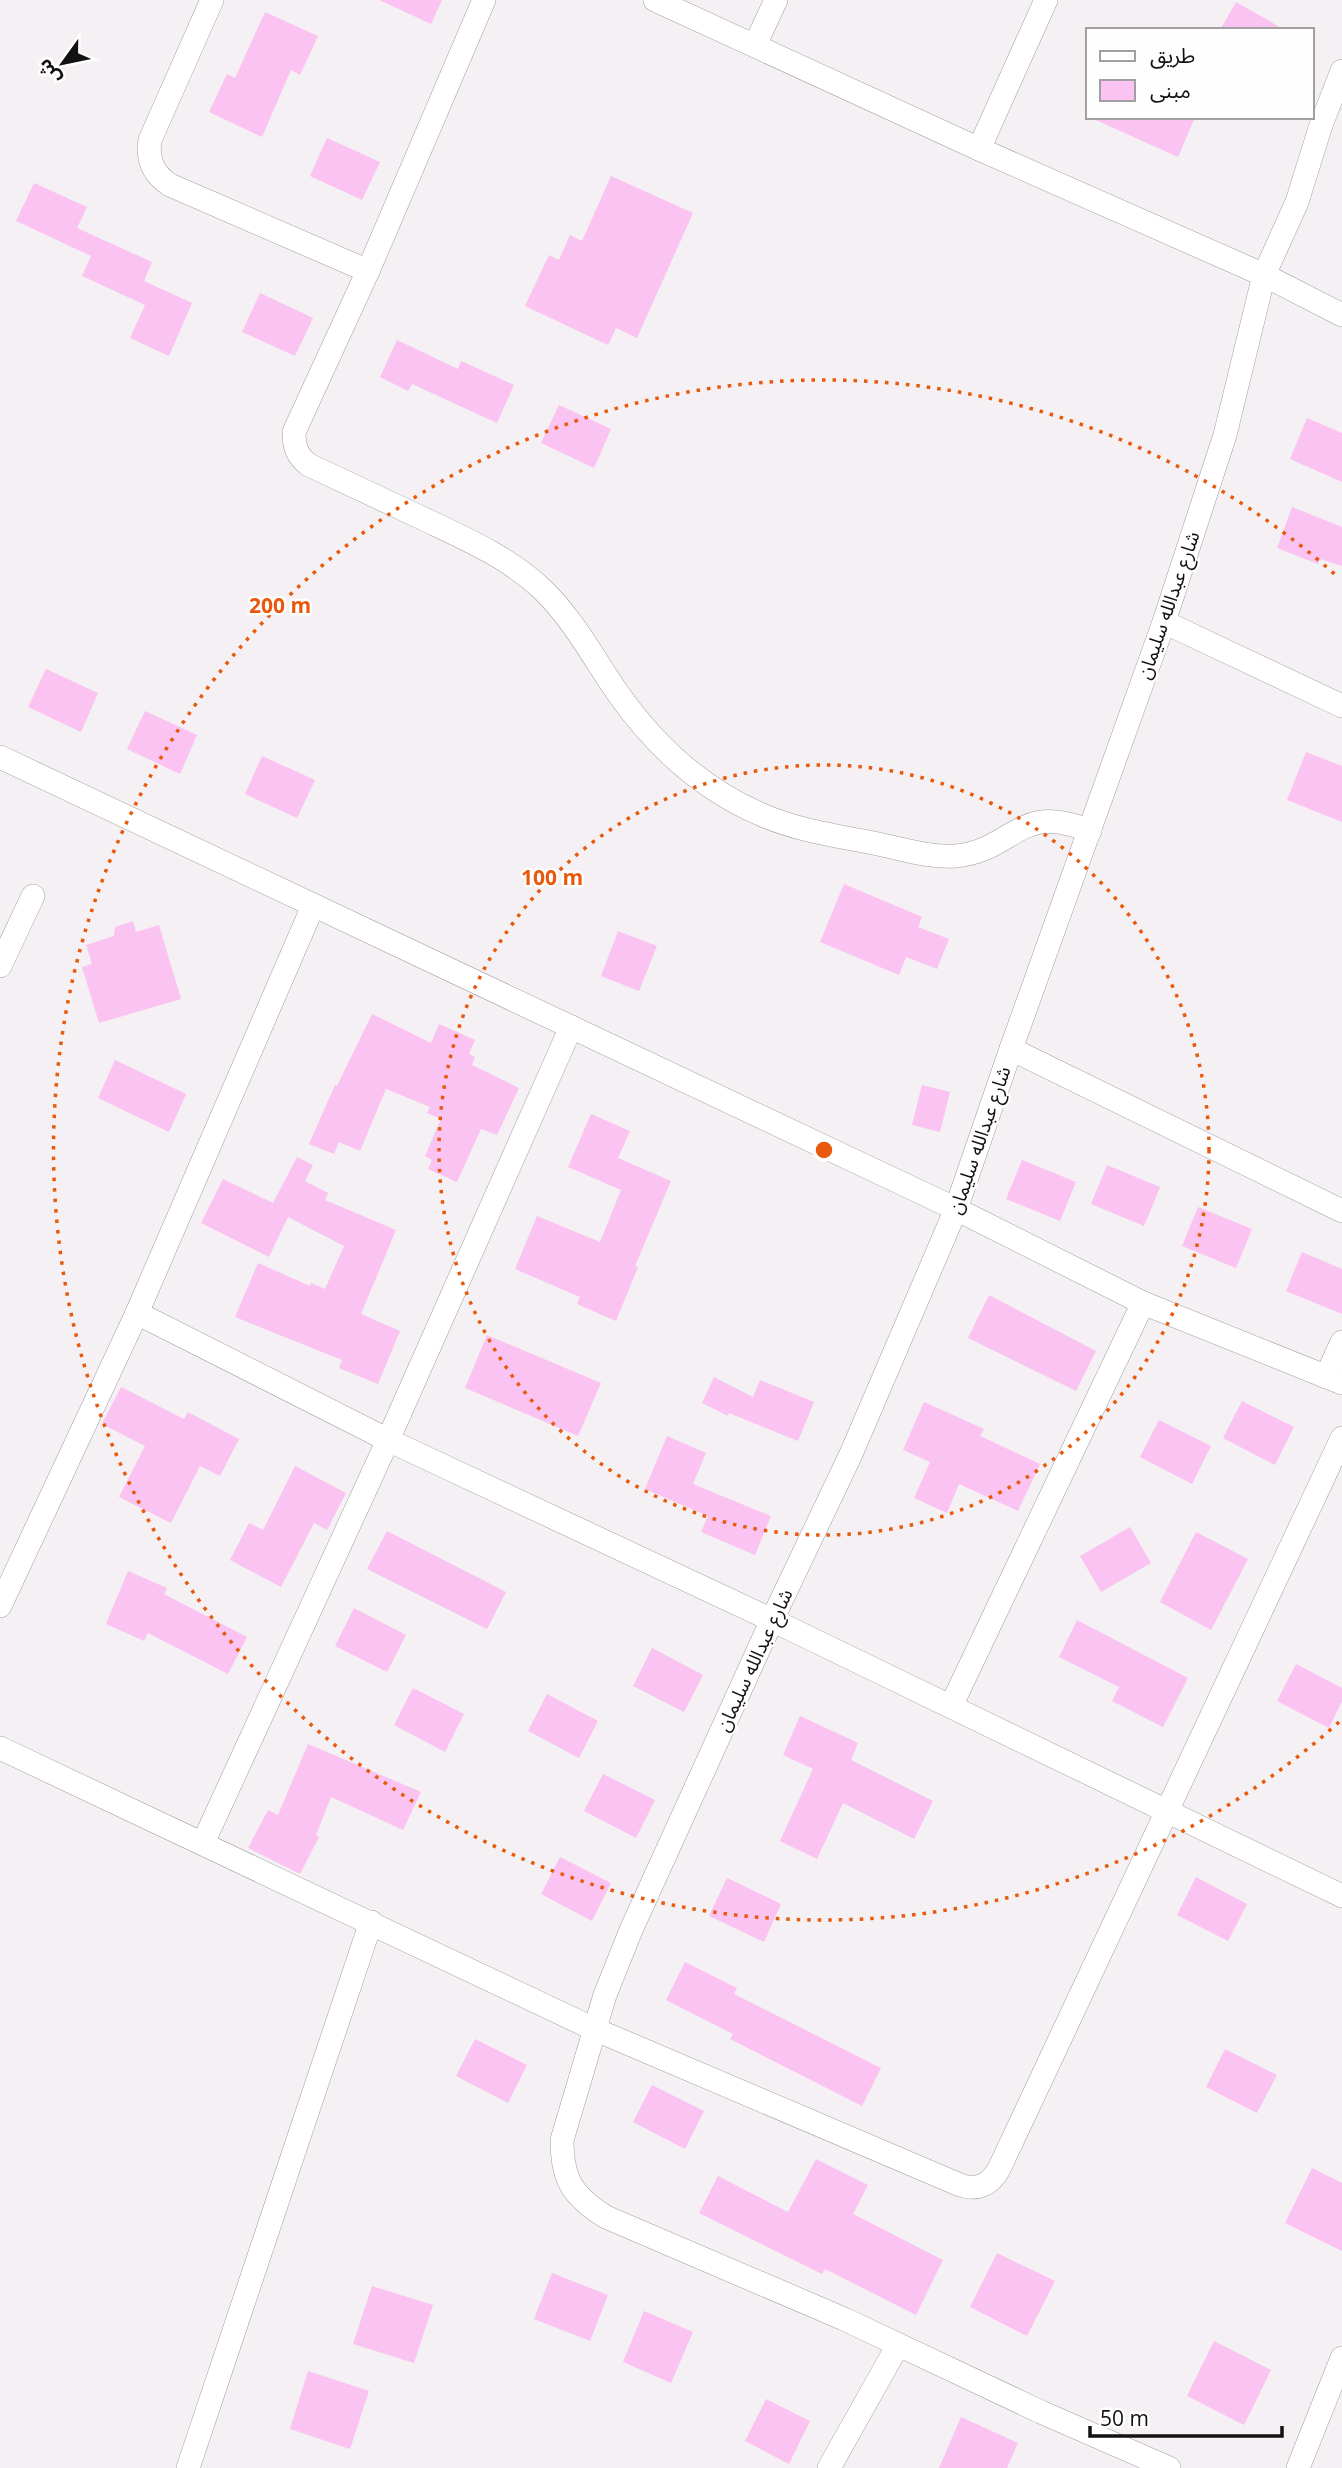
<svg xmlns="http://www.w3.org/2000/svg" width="1342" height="2468" font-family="'Open Sans','Noto Sans Arabic',sans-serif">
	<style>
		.building { fill: #fac3f1 }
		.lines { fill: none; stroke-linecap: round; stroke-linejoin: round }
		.street-casing { stroke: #a19ea1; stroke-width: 24 }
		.street { stroke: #fff; stroke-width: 23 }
		.ring { fill: none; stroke: #e8590c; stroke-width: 3.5; stroke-dasharray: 3.5 7 }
		.labels { text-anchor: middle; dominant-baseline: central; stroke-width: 5; stroke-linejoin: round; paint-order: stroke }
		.street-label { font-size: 19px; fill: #131112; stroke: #fffeff }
		.centre { fill: #e8590c; stroke: #fffeff; stroke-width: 3.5 }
		.ring-label { font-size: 21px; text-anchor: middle; font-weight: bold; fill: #e8590c; stroke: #fffeff; stroke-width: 5; stroke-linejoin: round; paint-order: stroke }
	</style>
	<rect width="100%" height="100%" fill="#f4f0f3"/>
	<!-- building -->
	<g class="building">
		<polygon points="379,0 442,0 431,24"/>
		<polygon points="1236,2 1285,30 1220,30"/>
		<polygon points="265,12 318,36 300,75 291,70 262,137 209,112 227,74 235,78"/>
		<polygon points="1089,117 1195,117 1178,157"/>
		<polygon points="327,138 380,162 362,200 310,176"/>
		<polygon points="611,176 693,213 637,338 616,328 608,345 525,306 549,255 559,260 570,235 582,241"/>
		<polygon points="34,183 87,207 77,228 152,262 144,281 192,303 169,356 130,338 145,305 82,276 91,256 16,221"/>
		<polygon points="260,293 313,318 295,356 242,332"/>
		<polygon points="397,340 458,369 461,361 514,385 497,423 412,384 408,391 380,377"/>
		<polygon points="559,405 611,429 594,468 541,443"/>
		<polygon points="1307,418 1342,433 1342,482 1290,459"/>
		<polygon points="1292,507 1342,527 1342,566 1320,559 1318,564 1277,548"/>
		<polygon points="46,669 98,693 81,732 28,707"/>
		<polygon points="145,711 197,735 180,774 127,749"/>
		<polygon points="1306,752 1342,766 1342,822 1287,800"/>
		<polygon points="262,756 315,780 297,818 245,794"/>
		<polygon points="844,884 922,917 918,927 949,939 937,969 906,957 899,975 820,942"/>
		<polygon points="133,921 136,932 159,925 181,999 99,1023 82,967 92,964 86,945 114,936 115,927"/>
		<polygon points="618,931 657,946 639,991 601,976"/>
		<polygon points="372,1014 431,1043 439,1024 475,1040 469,1054 475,1057 472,1065 519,1088 497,1135 481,1129 457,1182 428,1169 432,1160 425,1156 441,1119 427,1113 430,1107 386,1089 360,1151 339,1142 334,1154 309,1144 335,1085 337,1086"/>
		<polygon points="115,1060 186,1094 169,1132 98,1098"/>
		<polygon points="922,1085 950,1092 940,1132 912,1125"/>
		<polygon points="591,1114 630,1131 618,1158 671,1181 635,1266 638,1267 616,1321 577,1304 580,1297 515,1269 537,1216 600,1242 621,1190 568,1167"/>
		<polygon points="297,1157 313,1165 305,1181 328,1193 325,1200 396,1230 361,1314 400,1331 378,1384 339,1368 342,1360 235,1317 258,1263 310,1286 311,1283 325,1289 344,1246 288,1217 269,1257 201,1223 223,1179 273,1203"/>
		<polygon points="1022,1160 1076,1182 1060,1221 1006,1199"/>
		<polygon points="1107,1165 1160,1187 1144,1226 1091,1204"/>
		<polygon points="1198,1207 1252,1229 1236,1268 1182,1246"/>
		<polygon points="1302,1252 1342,1269 1342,1314 1286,1291"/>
		<polygon points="989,1295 1096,1351 1076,1391 968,1338"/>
		<polygon points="487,1335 601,1383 578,1436 465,1388"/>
		<polygon points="714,1377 753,1397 760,1380 814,1402 798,1441 729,1413 728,1416 702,1403"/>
		<polygon points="121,1387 184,1419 188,1412 239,1439 220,1476 200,1466 171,1523 119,1497 145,1446 102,1424"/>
		<polygon points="1242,1401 1294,1427 1275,1465 1223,1438"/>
		<polygon points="924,1402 984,1429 980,1436 1040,1464 1018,1511 959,1484 947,1513 914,1498 930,1462 903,1450"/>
		<polygon points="1159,1420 1211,1446 1192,1484 1140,1457"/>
		<polygon points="667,1436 706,1453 693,1484 771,1516 755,1555 701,1532 708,1516 645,1489"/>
		<polygon points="295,1466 346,1493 327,1530 314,1523 281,1587 230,1560 249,1523 263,1530"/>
		<polygon points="1130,1527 1151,1563 1101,1592 1080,1556"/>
		<polygon points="387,1531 506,1592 487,1629 367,1569"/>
		<polygon points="1196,1532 1248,1559 1211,1630 1160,1602"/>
		<polygon points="128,1571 167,1588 164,1594 247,1637 228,1674 148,1633 144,1641 106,1624"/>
		<polygon points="354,1608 406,1635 387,1672 335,1646"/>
		<polygon points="1077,1620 1188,1678 1163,1727 1112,1701 1119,1687 1059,1657"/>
		<polygon points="652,1648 703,1675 684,1712 633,1686"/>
		<polygon points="1296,1664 1342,1688 1342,1701 1329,1728 1277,1701"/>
		<polygon points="413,1688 464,1714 445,1752 394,1725"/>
		<polygon points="547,1694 598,1721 579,1758 528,1731"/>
		<polygon points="800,1716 858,1743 851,1760 933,1801 914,1839 843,1803 817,1859 780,1841 813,1769 783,1755"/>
		<polygon points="308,1744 421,1792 403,1830 331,1797 316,1835 319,1837 300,1874 248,1848 268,1810 278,1815"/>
		<polygon points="603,1774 655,1800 636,1838 584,1811"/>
		<polygon points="560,1857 611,1883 592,1921 541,1894"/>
		<polygon points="1196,1877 1247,1904 1228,1941 1177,1915"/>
		<polygon points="727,1878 781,1904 764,1942 709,1916"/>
		<polygon points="685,1962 737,1988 734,1994 881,2068 862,2106 730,2039 733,2034 666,2000"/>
		<polygon points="475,2039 527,2065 508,2103 456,2076"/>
		<polygon points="1225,2049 1277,2075 1257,2113 1206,2087"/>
		<polygon points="652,2085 704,2111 685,2149 633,2122"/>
		<polygon points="816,2159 868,2185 853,2214 943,2260 916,2315 825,2269 822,2274 699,2213 718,2176 788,2212"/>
		<polygon points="1312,2168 1342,2183 1342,2251 1285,2223"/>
		<polygon points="997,2253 1055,2281 1027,2336 970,2307"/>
		<polygon points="552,2273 608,2295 590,2341 534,2319"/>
		<polygon points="372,2286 433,2305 414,2363 353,2344"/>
		<polygon points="644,2311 693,2332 671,2383 623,2362"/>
		<polygon points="1214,2341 1271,2370 1244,2425 1187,2396"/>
		<polygon points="308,2371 369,2391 350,2449 290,2429"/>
		<polygon points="766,2399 810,2421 789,2464 745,2441"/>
		<polygon points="961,2417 1018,2443 1007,2468 939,2468"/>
	</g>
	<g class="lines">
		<defs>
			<g id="street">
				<path d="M212 0 150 140C147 159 153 174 170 185L368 271"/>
				<path d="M484 0 368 271 294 432C294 447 297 456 309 465 348 483 386 501 424 519 466 539 508 557 542 589 573 619 593 657 617 692 654 745 700 788 760 814 798 831 838 836 878 844 903 849 930 858 956 856 1015 850 1019 801 1090 831"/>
				<polyline points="655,0 979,149 1264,275 1342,315"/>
				<polyline points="755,45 776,0"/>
				<polyline points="979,149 1046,0"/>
				<polyline points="1164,622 1342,706"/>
				<polyline points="0,757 956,1209 1143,1303 1342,1383"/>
				<polyline points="0,966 33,896"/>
				<polyline points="1011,1049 1342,1211"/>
				<polyline points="137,1313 388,1440 772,1620 1342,1896"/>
				<polyline points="1326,1377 1342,1342"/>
				<polyline points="0,1606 137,1313 313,906"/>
				<polyline points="951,1706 1143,1303"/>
				<path d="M0 1748 594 2029 960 2185C977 2191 990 2185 999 2169L1342 1438"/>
				<polyline points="203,1843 388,1440 571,1027"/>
				<polyline points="188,2468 371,1922"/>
				<polyline points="829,2468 898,2345"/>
				<path d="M1169 2468 1041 2412 844 2319 606 2217C572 2196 562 2179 562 2140L605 1995 631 1930 772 1620 851 1454 956 1209 1011 1049 1164 622 1225 435 1264 275 1297 202 1321 125 1342 71"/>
				<polyline points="1298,2468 1342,2358"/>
			</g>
		</defs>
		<!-- street casing -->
		<use href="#street" class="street-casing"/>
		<!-- street -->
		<use href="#street" class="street"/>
	</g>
	<!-- distance rings -->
	<g class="ring">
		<circle cx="824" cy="1150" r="385"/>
		<path d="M1339 1722A770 770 0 1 1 1339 578"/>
	</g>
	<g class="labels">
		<!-- street labels -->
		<g class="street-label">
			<text transform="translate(1168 605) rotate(-71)">شارع عبدالله سليمان</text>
			<text transform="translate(979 1140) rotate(-71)">شارع عبدالله سليمان</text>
			<text transform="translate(754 1660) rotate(-65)">شارع عبدالله سليمان</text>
		</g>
	</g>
	<circle cx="824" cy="1150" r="10" class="centre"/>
	<g class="ring-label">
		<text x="280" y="613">200 m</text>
		<text x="552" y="885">100 m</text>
	</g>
	<!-- legend -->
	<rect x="1086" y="28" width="228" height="91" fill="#fffeff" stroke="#a19fa0" stroke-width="2"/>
	<rect x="1100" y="51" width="35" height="10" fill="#ffffff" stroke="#a19fa0" stroke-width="2"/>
	<text x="1150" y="63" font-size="21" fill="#131112">طريق</text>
	<rect x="1100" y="80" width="35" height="21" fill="#fac3f1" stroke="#a19fa0" stroke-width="2"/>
	<text x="1150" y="98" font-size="21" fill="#131112">مبنى</text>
	<!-- north arrow -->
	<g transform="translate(63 63) rotate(237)" stroke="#fffeff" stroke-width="5" paint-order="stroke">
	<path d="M0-5L12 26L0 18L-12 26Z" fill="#131112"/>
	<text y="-10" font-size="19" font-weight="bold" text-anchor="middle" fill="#131112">ش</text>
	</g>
	<!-- scale -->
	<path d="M1090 2426v10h192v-10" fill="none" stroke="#131112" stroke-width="3.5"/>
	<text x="1100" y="2426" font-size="21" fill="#131112" stroke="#fffeff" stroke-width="5" paint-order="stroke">50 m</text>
</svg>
